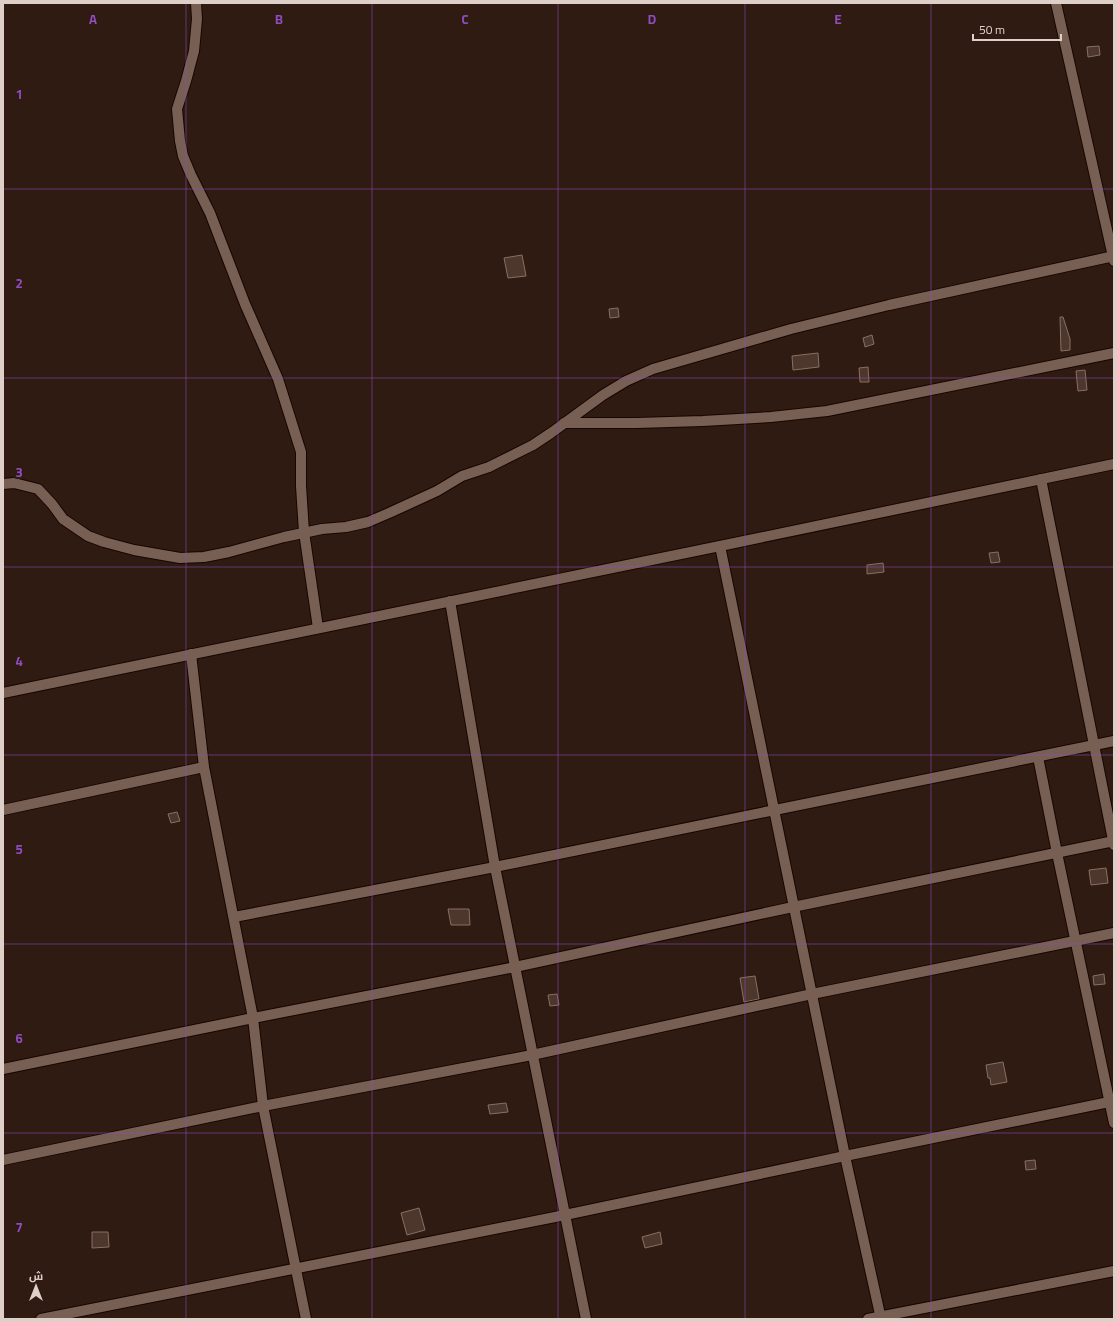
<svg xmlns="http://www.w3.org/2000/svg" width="1117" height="1322" font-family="Georgia,Cairo,serif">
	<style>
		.building { fill: #4d362c; stroke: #886f64 }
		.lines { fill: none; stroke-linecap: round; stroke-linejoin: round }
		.street-casing { stroke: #170601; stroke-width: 12 }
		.secondary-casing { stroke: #170601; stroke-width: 12 }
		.street { stroke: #775f54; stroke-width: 10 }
		.secondary { stroke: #775f54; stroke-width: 10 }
		.grid { fill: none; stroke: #8f4dc1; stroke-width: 1; stroke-opacity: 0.55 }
		.grid-label { font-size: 13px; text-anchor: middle; font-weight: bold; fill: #8f4dc1; stroke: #301b12; stroke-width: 4; stroke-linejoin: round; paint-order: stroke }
	</style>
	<rect width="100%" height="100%" fill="#301b12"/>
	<!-- building -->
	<g class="building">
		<polygon points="1099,46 1100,55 1088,57 1087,47"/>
		<polygon points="522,255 526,276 508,278 504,258"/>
		<polygon points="618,308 619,317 610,318 609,309"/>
		<polygon points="1060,317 1063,317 1070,339 1070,350 1061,351"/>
		<polygon points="872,335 874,344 865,347 863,338"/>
		<polygon points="818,353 819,367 793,370 792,356"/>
		<polygon points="868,367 869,382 860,382 859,368"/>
		<polygon points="1085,370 1087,390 1078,391 1076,371"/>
		<polygon points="998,552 1000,562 991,563 989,553"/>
		<polygon points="883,563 884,572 867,574 867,565"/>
		<polygon points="177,812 180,821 171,823 168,814"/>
		<polygon points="1106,868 1108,883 1091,885 1089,870"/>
		<polygon points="448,909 469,909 470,925 451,925"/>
		<polygon points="1104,974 1105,984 1094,985 1093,976"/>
		<polygon points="755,976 759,999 744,1002 740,978"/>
		<polygon points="557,994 559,1005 550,1006 548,995"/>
		<polygon points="1003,1062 1007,1082 991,1085 990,1078 988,1078 986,1065"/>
		<polygon points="506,1103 508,1112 490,1114 488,1105"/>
		<polygon points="1035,1160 1036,1169 1026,1170 1025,1161"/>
		<polygon points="419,1208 425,1230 407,1235 401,1213"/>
		<polygon points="92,1232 108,1232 109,1247 92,1248"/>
		<polygon points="660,1232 662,1244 645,1248 642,1237"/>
	</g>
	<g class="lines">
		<defs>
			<g id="street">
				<polyline points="196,3 197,19 194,51 186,81 177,109 180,141 183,156 191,175 210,213 245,304 278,379 301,452 301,486 304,532 318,628"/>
				<polyline points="1056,3 1114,261"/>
				<polyline points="564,423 637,423 703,421 771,417 827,411 1114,353"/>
				<polyline points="1041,479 1114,845"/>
				<polyline points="3,484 14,483 38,489 52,504 63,519 88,536 104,542 134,550 180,558 204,557 229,552 284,537 322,529 346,527 368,522 389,513 437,491 462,476 489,467 533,445 551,433 603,395 626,381 653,369 791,329 889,305 1114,256"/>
				<polyline points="720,546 845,1156 881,1319"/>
				<polyline points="450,601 495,867 586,1319"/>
				<polyline points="191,654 204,767 253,1018 263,1106 306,1319"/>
				<polyline points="1038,757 1057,853 1114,1123"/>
				<polyline points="3,810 204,767"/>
				<polyline points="234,917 495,867 1114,741"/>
				<polyline points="3,1069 253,1018 515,967 793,907 1114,841"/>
				<polyline points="3,1160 263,1106 532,1055 812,994 1114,933"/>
				<polyline points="41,1319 565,1215 845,1156 1114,1101"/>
				<polyline points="868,1319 1114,1271"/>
			</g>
			<polyline id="secondary" points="3,693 720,546 1114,464"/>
		</defs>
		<!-- street casing -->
		<use href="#street" class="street-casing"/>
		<!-- secondary casing -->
		<use href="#secondary" class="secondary-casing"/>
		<!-- street -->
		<use href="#street" class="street"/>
		<!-- secondary -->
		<use href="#secondary" class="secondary"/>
	</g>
	<!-- grid -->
	<path class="grid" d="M186 3V1319M372 3V1319M558 3V1319M745 3V1319M931 3V1319M3 189H1114M3 378H1114M3 567H1114M3 755H1114M3 944H1114M3 1133H1114"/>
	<g class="grid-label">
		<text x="93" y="24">A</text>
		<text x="279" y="24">B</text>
		<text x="465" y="24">C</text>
		<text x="652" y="24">D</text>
		<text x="838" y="24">E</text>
		<text x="19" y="99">1</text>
		<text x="19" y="288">2</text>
		<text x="19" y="477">3</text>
		<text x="19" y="666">4</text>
		<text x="19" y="854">5</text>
		<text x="19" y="1043">6</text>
		<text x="19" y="1232">7</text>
	</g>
	<!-- border -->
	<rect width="1117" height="1322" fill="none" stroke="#decfc9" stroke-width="8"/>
	<!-- north arrow -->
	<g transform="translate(36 1286)" stroke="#301b12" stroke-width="3" paint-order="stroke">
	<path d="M0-3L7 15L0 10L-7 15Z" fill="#decfc9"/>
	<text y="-6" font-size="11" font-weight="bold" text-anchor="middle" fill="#decfc9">ش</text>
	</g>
	<!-- scale -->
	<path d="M973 34v6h88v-6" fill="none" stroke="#decfc9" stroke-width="2"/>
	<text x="979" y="34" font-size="12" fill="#decfc9" stroke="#301b12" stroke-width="3" paint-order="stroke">50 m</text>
</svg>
